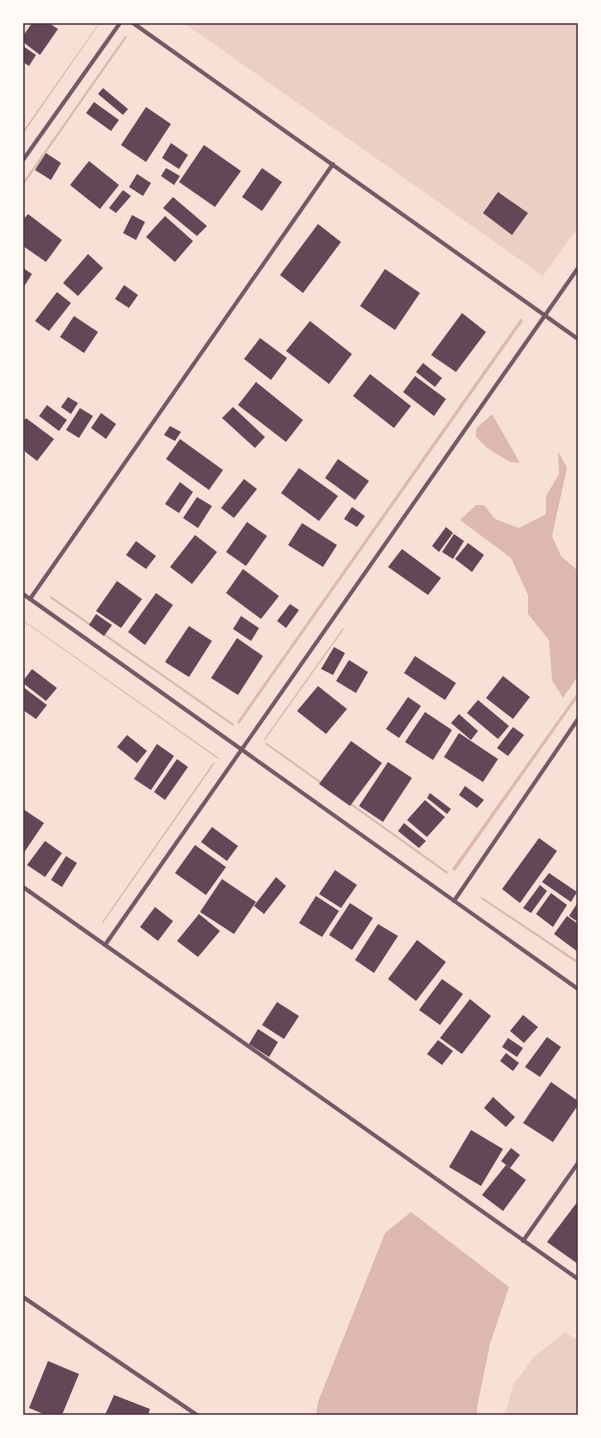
<svg xmlns="http://www.w3.org/2000/svg" width="601" height="1438" font-family="'Source Sans 3',sans-serif">
	<style>
		.green { fill: #ebcfc5 }
		.water { fill: #dcb8b0 }
		.building { fill: #644757 }
		.lines { fill: none; stroke-linecap: round; stroke-linejoin: round }
		.minor { stroke: #755966; stroke-width: 4 }
		.neatline { fill: none; stroke: #4a2c40; stroke-width: 1.5 }
	</style>
	<rect width="100%" height="100%" fill="#f7e1d7"/>
	<!-- green -->
	<g class="green">
		<polygon points="184,23 578,23 578,227 543,276"/>
		<polygon points="565,1332 578,1341 578,1415 505,1415 513,1385 534,1357"/>
	</g>
	<!-- water -->
	<g class="water">
		<polygon points="99,23 100,23 23,134 23,131"/>
		<polygon points="125,36 127,37 23,186 23,182"/>
		<polygon points="521,318 523,321 239,724 237,722"/>
		<polygon points="492,414 520,463 510,462 487,448 476,437 476,429"/>
		<polygon points="558,451 567,468 552,536 561,556 578,571 578,676 563,698 552,680 549,640 528,614 528,595 511,558 460,520 476,505 484,505 495,519 519,528 546,514 546,496 559,474"/>
		<polygon points="51,596 234,724 233,726 50,598"/>
		<polygon points="23,620 219,758 218,759 23,621"/>
		<polygon points="343,628 344,629 265,740 264,739"/>
		<polygon points="578,692 578,697 455,871 452,869"/>
		<polygon points="267,743 448,872 447,874 265,744"/>
		<polygon points="213,763 215,763 103,923 102,922"/>
		<polygon points="482,897 578,961 578,964 480,898"/>
		<polygon points="411,1212 509,1287 490,1344 477,1407 477,1415 316,1415 318,1402 385,1233"/>
	</g>
	<!-- building -->
	<g class="building">
		<polygon points="32,23 49,23 58,29 40,55 23,42 23,36"/>
		<polygon points="23,46 36,55 29,66 23,62"/>
		<polygon points="103,88 128,109 123,115 98,94"/>
		<polygon points="94,102 119,120 111,131 86,113"/>
		<polygon points="146,107 171,124 146,162 121,145"/>
		<polygon points="171,143 188,155 179,169 162,158"/>
		<polygon points="204,145 241,171 215,207 179,182"/>
		<polygon points="46,153 61,163 51,180 35,170"/>
		<polygon points="89,161 119,185 100,209 70,185"/>
		<polygon points="166,168 180,176 174,185 161,176"/>
		<polygon points="262,168 282,182 262,211 242,197"/>
		<polygon points="137,174 151,183 143,196 129,187"/>
		<polygon points="123,190 131,196 116,213 109,208"/>
		<polygon points="498,192 528,213 512,235 483,213"/>
		<polygon points="173,197 207,226 197,236 163,208"/>
		<polygon points="28,214 62,240 46,262 23,246 23,220"/>
		<polygon points="132,215 145,222 136,240 123,233"/>
		<polygon points="165,216 193,241 175,262 146,237"/>
		<polygon points="318,224 341,242 303,293 280,275"/>
		<polygon points="88,254 103,268 78,296 63,283"/>
		<polygon points="23,268 32,274 23,288"/>
		<polygon points="385,269 420,293 395,330 360,306"/>
		<polygon points="124,285 138,295 129,308 115,299"/>
		<polygon points="57,292 71,303 49,331 35,321"/>
		<polygon points="462,313 486,332 456,372 431,355"/>
		<polygon points="74,316 98,332 84,353 60,337"/>
		<polygon points="310,321 352,354 329,384 286,351"/>
		<polygon points="260,338 287,358 271,380 244,359"/>
		<polygon points="423,363 442,378 435,387 416,372"/>
		<polygon points="370,374 411,406 394,428 353,396"/>
		<polygon points="415,376 446,399 434,416 403,392"/>
		<polygon points="256,382 303,420 286,442 238,405"/>
		<polygon points="68,397 78,403 71,414 61,407"/>
		<polygon points="47,405 67,420 59,431 39,416"/>
		<polygon points="233,407 265,437 255,448 222,418"/>
		<polygon points="80,408 93,416 79,438 66,430"/>
		<polygon points="101,413 116,424 106,439 91,428"/>
		<polygon points="26,418 54,439 37,461 23,450 23,422"/>
		<polygon points="170,426 181,432 175,441 164,435"/>
		<polygon points="180,439 223,470 209,490 166,459"/>
		<polygon points="338,459 369,481 355,500 325,478"/>
		<polygon points="299,468 338,496 319,521 281,493"/>
		<polygon points="244,479 257,489 234,518 221,508"/>
		<polygon points="180,482 193,492 179,513 165,504"/>
		<polygon points="197,497 212,506 198,528 183,518"/>
		<polygon points="352,507 365,516 357,527 344,519"/>
		<polygon points="247,522 267,536 246,566 226,552"/>
		<polygon points="302,523 337,545 323,567 288,545"/>
		<polygon points="446,527 453,533 439,552 432,546"/>
		<polygon points="454,534 464,541 453,559 442,552"/>
		<polygon points="195,535 217,552 192,584 170,567"/>
		<polygon points="136,541 156,556 146,569 126,555"/>
		<polygon points="468,543 484,555 472,572 455,559"/>
		<polygon points="402,549 441,578 428,595 388,567"/>
		<polygon points="243,569 279,596 261,619 226,593"/>
		<polygon points="117,581 142,599 121,628 96,611"/>
		<polygon points="156,593 173,605 145,645 128,632"/>
		<polygon points="290,604 299,610 286,628 277,621"/>
		<polygon points="96,614 112,625 104,636 89,625"/>
		<polygon points="241,616 259,628 251,641 233,629"/>
		<polygon points="189,626 212,641 189,677 165,662"/>
		<polygon points="237,638 263,656 238,695 211,678"/>
		<polygon points="334,647 345,653 333,675 321,669"/>
		<polygon points="415,656 456,683 445,700 404,673"/>
		<polygon points="349,660 368,672 356,693 336,681"/>
		<polygon points="32,669 57,688 46,701 23,683 23,681"/>
		<polygon points="503,676 530,697 513,719 486,698"/>
		<polygon points="318,686 347,709 326,734 297,711"/>
		<polygon points="23,687 47,705 36,719 23,710"/>
		<polygon points="408,697 421,706 399,738 386,729"/>
		<polygon points="478,700 509,726 498,739 467,713"/>
		<polygon points="425,712 452,730 433,760 405,742"/>
		<polygon points="459,714 478,731 471,740 451,723"/>
		<polygon points="513,727 524,735 508,756 497,748"/>
		<polygon points="459,733 498,759 483,782 444,757"/>
		<polygon points="127,735 147,751 137,763 117,747"/>
		<polygon points="351,741 382,763 350,806 319,784"/>
		<polygon points="157,744 174,756 151,790 134,779"/>
		<polygon points="177,759 188,767 165,800 154,792"/>
		<polygon points="388,762 412,778 383,822 359,806"/>
		<polygon points="465,786 484,800 477,808 459,795"/>
		<polygon points="430,793 451,809 447,814 427,798"/>
		<polygon points="425,800 445,817 427,837 407,820"/>
		<polygon points="23,809 44,823 23,854"/>
		<polygon points="404,823 426,841 419,848 398,831"/>
		<polygon points="212,827 238,846 227,861 201,842"/>
		<polygon points="539,838 557,851 520,903 502,889"/>
		<polygon points="45,841 62,853 45,877 27,865"/>
		<polygon points="195,845 226,867 206,895 175,873"/>
		<polygon points="66,856 77,863 62,887 51,880"/>
		<polygon points="335,870 357,885 341,908 319,894"/>
		<polygon points="549,873 577,892 571,902 542,882"/>
		<polygon points="276,877 286,886 264,914 254,906"/>
		<polygon points="222,879 256,902 234,934 200,912"/>
		<polygon points="540,885 547,891 531,913 523,908"/>
		<polygon points="551,893 567,905 553,927 536,914"/>
		<polygon points="316,896 339,911 322,937 299,923"/>
		<polygon points="578,902 578,922 569,916"/>
		<polygon points="350,903 373,918 352,950 329,935"/>
		<polygon points="155,907 173,921 158,941 140,927"/>
		<polygon points="199,914 220,931 198,957 177,941"/>
		<polygon points="567,916 578,924 578,952 554,934"/>
		<polygon points="378,924 398,936 374,973 355,960"/>
		<polygon points="417,940 446,962 416,1001 388,979"/>
		<polygon points="442,979 463,994 440,1025 419,1010"/>
		<polygon points="470,999 491,1016 462,1054 440,1038"/>
		<polygon points="277,1002 299,1016 284,1039 262,1025"/>
		<polygon points="523,1015 538,1027 524,1043 510,1031"/>
		<polygon points="258,1029 278,1042 269,1057 249,1044"/>
		<polygon points="547,1037 561,1047 540,1077 525,1067"/>
		<polygon points="508,1038 523,1048 517,1057 502,1047"/>
		<polygon points="438,1040 453,1051 442,1065 427,1054"/>
		<polygon points="506,1053 519,1063 513,1071 500,1061"/>
		<polygon points="551,1082 578,1101 578,1105 553,1142 523,1123"/>
		<polygon points="493,1097 515,1117 506,1127 484,1108"/>
		<polygon points="471,1130 503,1149 481,1186 449,1167"/>
		<polygon points="511,1148 520,1155 510,1168 501,1161"/>
		<polygon points="506,1165 526,1180 503,1211 482,1195"/>
		<polygon points="578,1201 578,1264 547,1242"/>
		<polygon points="48,1361 79,1374 62,1415 46,1415 29,1408"/>
		<polygon points="114,1395 150,1409 148,1415 105,1415"/>
	</g>
	<g class="lines">
		<!-- minor -->
		<g class="minor">
			<polyline points="133,23 578,339"/>
			<polyline points="23,160 120,23"/>
			<polyline points="23,594 578,989"/>
			<polyline points="30,599 333,164"/>
			<polyline points="23,887 578,1279"/>
			<polyline points="454,901 578,719"/>
			<polyline points="105,945 578,268"/>
			<polyline points="523,1241 578,1163"/>
			<polyline points="23,1297 197,1415"/>
		</g>
	</g>
	<!-- border -->
	<rect width="601" height="1438" fill="none" stroke="#fffaf5" stroke-width="48"/>
	<rect x="24" y="24" width="553" height="1390" class="neatline"/>
</svg>
